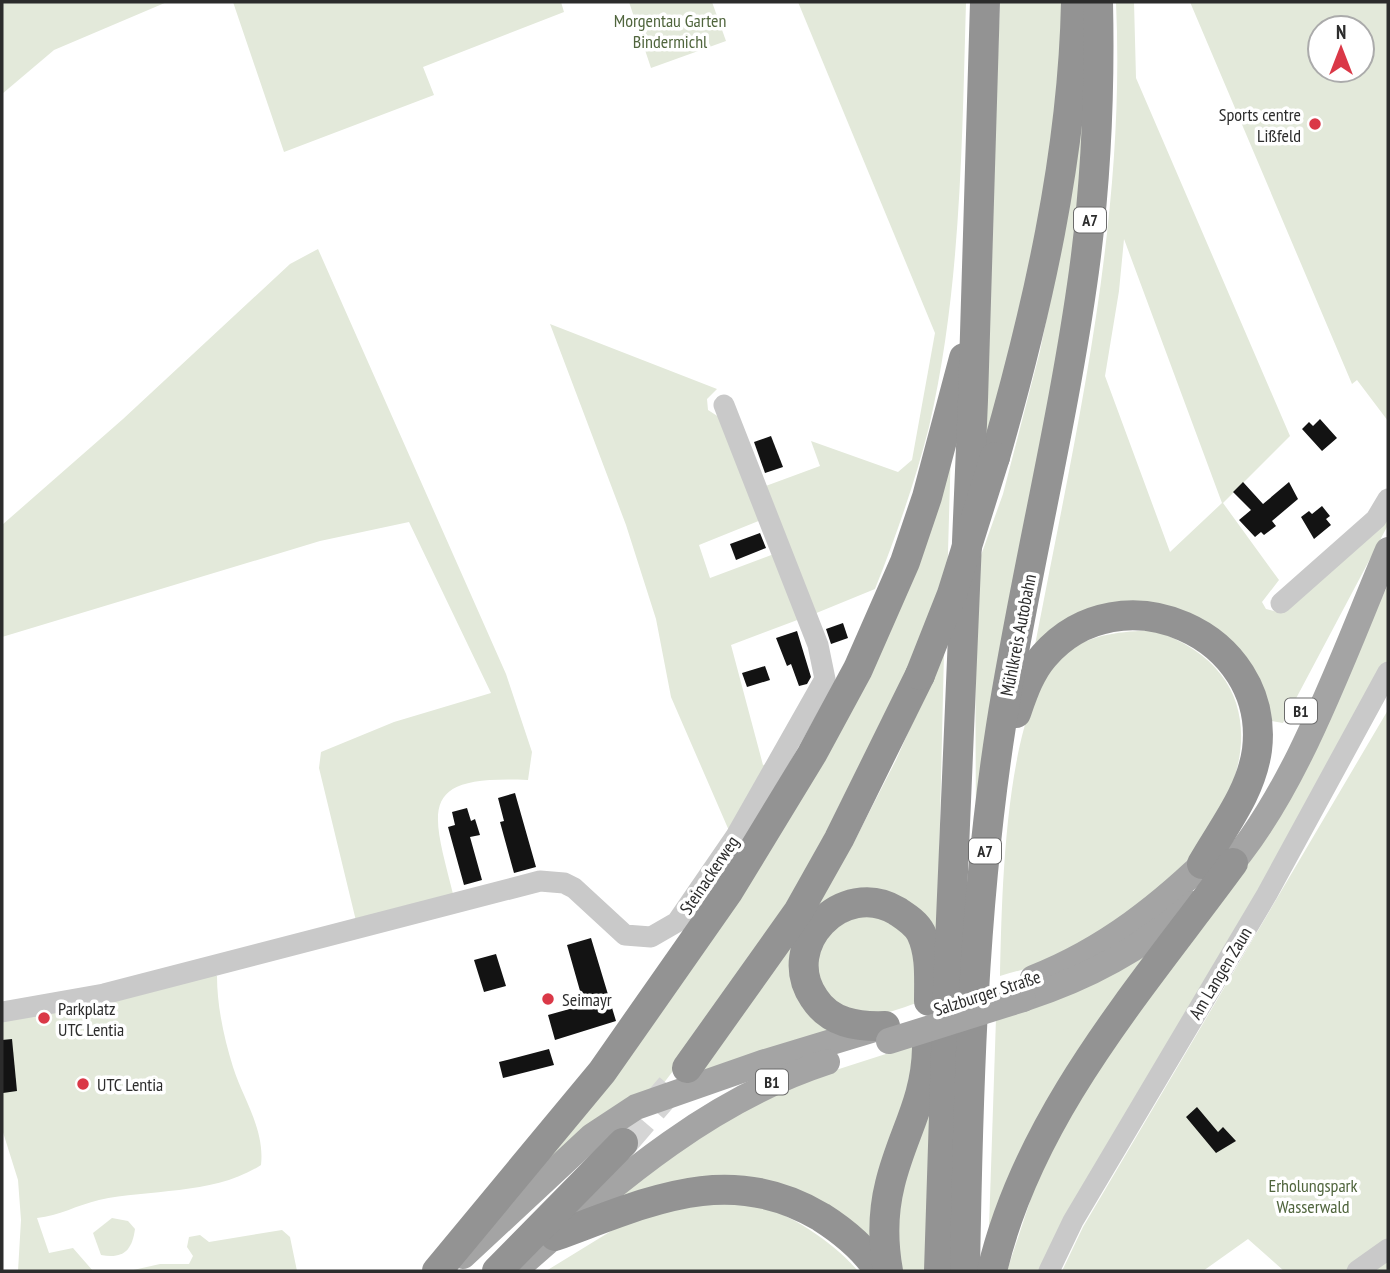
<svg xmlns="http://www.w3.org/2000/svg" width="1390" height="1273" font-family="'PT Sans Narrow',sans-serif">
	<style>
		.green { fill: #e3e9da; fill-rule: evenodd }
		.building { fill: #131313 }
		.lines { fill: none; stroke-linecap: round; stroke-linejoin: round }
		.highway-tunnel { stroke: #d5d5d5; stroke-width: 30; stroke-dasharray: 30 15; stroke-linecap: butt }
		.minor { stroke: #c9c9c9; stroke-width: 21 }
		.major { stroke: #a4a4a4; stroke-width: 26 }
		.highway { stroke: #939393; stroke-width: 30 }
		.major-bridge { stroke: #a4a4a4; stroke-width: 26 }
		.highway-bridge { stroke: #939393; stroke-width: 30 }
		.poi-dot { fill: #da3847; stroke: #fff; stroke-width: 2.5 }
		.labels { text-anchor: middle; dominant-baseline: central; stroke-width: 7; stroke-linejoin: round; paint-order: stroke }
		.shield { fill: #fff; stroke: #6b6b6b; stroke-width: 2 }
		.shield-label { font-size: 16px; font-weight: bold; fill: #2c2c2c }
		.park-label { font-size: 18px; fill: #50653d; stroke: #fff }
		.poi-label { font-size: 18px; fill: #2c2c2c; stroke: #fff; text-anchor: start }
		.street-label { font-size: 18px; fill: #2c2c2c; stroke: #fff }
	</style>
	<rect width="100%" height="100%" fill="#fff"/>
	<!-- green -->
	<g class="green">
		<polygon points="2,2 167,2 54,50 2,94"/>
		<polygon points="233,2 561,2 564,12 423,67 434,95 284,152"/>
		<polygon points="629,2 712,2 726,41 651,68"/>
		<path d="M798 2H966C962 142 961 289 929 427 915 482 896 536 875 589L814 614 763 487 820 466 811 441 898 472 912 460 935 333Z"/>
		<polygon points="1000,2 1070,2 1031,286 983,445"/>
		<path d="M1116 2H1134L1136 78 1290 436 1223 503 1279 580 1262 602 1266 609 1278 612 1388 508V525L1283 723 1265 720 1187 618 1035 645C1076 431 1126 222 1116 2ZM1124 239 1222 503 1170 552 1105 376 1119 291Z"/>
		<path d="M1190 2H1388V421L1357 380 1352 384ZM1320 28H1362V70H1320Z"/>
		<polygon points="1089,43 1078,249 976,852 975,572 1003,494 1040,351 1063,238"/>
		<path d="M318 249 506 674 532 752 528 780C415 775 432 809 454 898L357 925 319 768 321 752 394 722 491 693 409 522 320 541 2 637V525L123 419 290 264Z"/>
		<polygon points="550,324 717,389 707,399 708,410 722,419 761,520 699,545 710,578 774,554 800,619 731,645 763,765 774,763 730,833 671,697 656,619 626,525"/>
		<polygon points="951,447 947,587 854,795 742,981 663,1084 498,1215 738,893"/>
		<polygon points="1388,585 1388,662 1042,1271 1007,1271 1036,1183 1059,1131 1364,633"/>
		<path d="M1153 630C1303 681 1236 834 1141 904 1118 921 1077 949 1051 960 1035 967 1016 971 1000 976 1002 902 1003 696 1066 652 1094 633 1121 632 1153 630Z"/>
		<polygon points="944,652 937,949 916,909 807,921 829,1027 825,1032 687,1077 854,842 896,760"/>
		<polygon points="1388,710 1388,1271 1284,1271 1248,1239 1203,1271 1062,1271 1083,1227"/>
		<path d="M860 915 888 918 916 942 922 1001C906 1006 886 1016 868 1014 822 1008 807 976 823 934Z"/>
		<polygon points="1170,936 988,1258 996,1018"/>
		<path d="M204 975 217 976C217 1006 224 1038 233 1067 243 1099 265 1129 261 1165 215 1195 151 1189 99 1200 77 1205 59 1216 37 1218L49 1253 73 1248 93 1271H18L21 1220 18 1180 2 1129V1016Z"/>
		<polygon points="920,1043 880,1259 764,1186 580,1223 670,1153 783,1087"/>
		<polygon points="931,1086 925,1271 896,1271 893,1218"/>
		<path d="M678 1204C701 1204 725 1202 748 1204 783 1207 837 1245 858 1271H546L616 1228Z"/>
		<path d="M112 1218 128 1221 135 1229C132 1251 123 1259 101 1255L93 1233Z"/>
		<polygon points="282,1230 290,1237 297,1271 129,1271 160,1264 189,1264 193,1256 187,1247 189,1237 200,1235 209,1242"/>
	</g>
	<!-- building -->
	<g class="building">
		<polygon points="1320,419 1337,438 1322,451 1302,429 1309,422 1313,426"/>
		<polygon points="771,436 783,467 765,473 754,442"/>
		<polygon points="1243,482 1263,504 1289,482 1298,499 1272,521 1276,526 1264,535 1261,532 1255,537 1239,520 1251,510 1233,492"/>
		<polygon points="1322,506 1330,516 1326,519 1331,525 1314,539 1301,517 1309,511 1312,514"/>
		<polygon points="760,533 766,548 736,560 730,544"/>
		<polygon points="843,623 848,638 831,644 826,629"/>
		<polygon points="797,631 811,677 807,684 799,686 791,664 787,666 776,638"/>
		<polygon points="765,666 770,680 747,687 742,673"/>
		<polygon points="515,793 536,867 514,873 500,822 504,821 498,798"/>
		<polygon points="467,808 471,821 475,819 480,835 470,837 482,880 464,885 448,827 455,825 452,812"/>
		<polygon points="591,938 616,1021 555,1040 548,1015 584,1005 567,945"/>
		<polygon points="496,954 506,986 484,992 474,960"/>
		<polygon points="12,1039 17,1091 3,1093 2,1040"/>
		<polygon points="549,1049 554,1065 503,1078 499,1062"/>
		<polygon points="1197,1107 1218,1132 1223,1127 1236,1141 1216,1153 1186,1117"/>
	</g>
	<g class="lines">
		<!-- highway-tunnel -->
		<polyline class="highway-tunnel" points="623,1143 671,1087"/>
		<!-- minor -->
		<g class="minor">
			<polyline points="1281,603 1376,519 1388,499"/>
			<polyline points="2,1012 104,994 540,881 564,883 574,888 625,935 651,937 677,922 736,836 825,679 818,645 724,405"/>
			<polyline points="1049,1271 1073,1221 1267,894 1388,672"/>
			<polyline points="1357,1271 1388,1249"/>
		</g>
		<!-- major -->
		<g class="major">
			<path d="M1220 877C1295 797 1344 652 1388 550"/>
			<path d="M1033 978C1105 950 1164 903 1218 849"/>
			<path d="M1023 999C1090 977 1139 950 1193 904"/>
			<polyline points="463,1256 592,1136 636,1107 762,1063 881,1027"/>
			<path d="M514 1271C610 1188 704 1102 827 1062"/>
		</g>
		<!-- highway -->
		<g class="highway">
			<path d="M995 457C1037 311 1073 155 1076 2"/>
			<path d="M1016 713C1023 693 1030 672 1044 656 1120 568 1271 634 1257 750 1251 793 1223 827 1202 864"/>
			<path d="M885 1026C857 1027 830 1023 814 998 778 945 843 878 897 911 906 917 916 923 921 933 931 954 929 978 929 1001"/>
			<polyline points="687,1068 798,912 839,839 920,675"/>
			<path d="M555 1236C646 1203 728 1161 821 1217 843 1231 865 1249 879 1271"/>
			<polyline points="437,1271 602,1072 728,892 812,754 858,669 905,562 927,497 964,358"/>
			<polyline points="497,1271 623,1143"/>
			<path d="M888 1271C883 1243 883 1212 890 1184 902 1134 926 1102 927 1048"/>
			<polyline points="939,1271 948,990 973,400 985,2"/>
			<path d="M965 1271C968 1089 973 906 1001 726 1025 574 1063 424 1084 271 1096 182 1100 92 1098 2"/>
			<path d="M992 1271C1029 1114 1140 990 1233 863"/>
		</g>
		<!-- major-bridge -->
		<polyline class="major-bridge" points="889,1041 1023,999"/>
		<!-- highway-bridge -->
		<polyline class="highway-bridge" points="920,675 952,594 995,457"/>
	</g>
	<!-- markers -->
	<g class="poi-dot">
		<circle cx="1315" cy="124" r="7"/>
		<circle cx="548" cy="999" r="7"/>
		<circle cx="44" cy="1018" r="7"/>
		<circle cx="83" cy="1084" r="7"/>
	</g>
	<g class="labels">
		<!-- shield labels -->
		<g class="shield">
			<rect x="1074" y="207.5" width="32" height="25" rx="5"/>
			<rect x="1285" y="698.5" width="32" height="25" rx="5"/>
			<rect x="969" y="838.5" width="32" height="25" rx="5"/>
			<rect x="756" y="1069.5" width="32" height="25" rx="5"/>
		</g>
		<g class="shield-label">
			<text x="1090" y="220">A7</text>
			<text x="1301" y="711">B1</text>
			<text x="985" y="851">A7</text>
			<text x="772" y="1082">B1</text>
		</g>
		<!-- park labels -->
		<g class="park-label">
			<text x="670" y="20">Morgentau Garten<tspan x="670" dy="21">Bindermichl</tspan></text>
			<text x="1313" y="1185">Erholungspark<tspan x="1313" dy="21">Wasserwald</tspan></text>
		</g>
		<!-- poi labels -->
		<g class="poi-label">
			<text x="1301" y="114" text-anchor="end">Sports centre<tspan x="1301" dy="21">Lißfeld</tspan></text>
			<text x="562" y="999">Seimayr</text>
			<text x="58" y="1008">Parkplatz<tspan x="58" dy="21">UTC Lentia</tspan></text>
			<text x="97" y="1084">UTC Lentia</text>
		</g>
		<!-- street labels -->
		<g class="street-label">
			<text transform="translate(1018 635) rotate(-79)">Mühlkreis Autobahn</text>
			<text transform="translate(709 875) rotate(-56)">Steinackerweg</text>
			<text transform="translate(1220 973) rotate(-59)">Am Langen Zaun</text>
			<text transform="translate(987 993) rotate(-18)">Salzburger Straße</text>
		</g>
	</g>
	<!-- border -->
	<rect width="1390" height="1273" fill="none" stroke="#2c2c2c" stroke-width="7"/>
	<!-- north arrow -->
	<g transform="translate(1341 49)"><circle r="33" fill="#ffffff" stroke="#ababab" stroke-width="2"/>
	<path d="M0-5L12 26L0 18L-12 26Z" fill="#da3847"/>
	<text y="-10" font-size="19" font-weight="bold" text-anchor="middle" fill="#2c2c2c">N</text>
	</g>
</svg>
